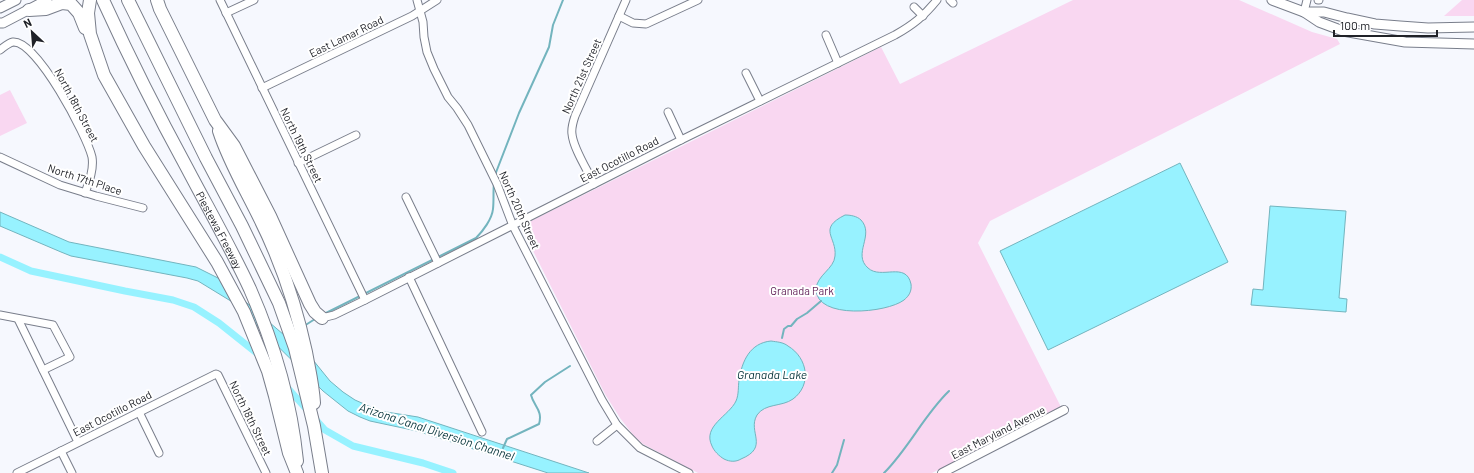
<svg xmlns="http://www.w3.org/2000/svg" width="1474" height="473" font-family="Barlow,sans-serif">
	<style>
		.green { fill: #f9d7f1 }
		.water { fill: #97f2ff; stroke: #73b4be }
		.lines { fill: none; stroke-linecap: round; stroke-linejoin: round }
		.stream { stroke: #73b4be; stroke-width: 2 }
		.canal { stroke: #97f2ff; stroke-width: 7 }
		.minor-casing { stroke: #797e8b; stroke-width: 9 }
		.tertiary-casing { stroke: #797e8b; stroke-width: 10 }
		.secondary-casing { stroke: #797e8b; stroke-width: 11 }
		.motorway-casing { stroke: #797e8b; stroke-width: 14 }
		.minor { stroke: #fff; stroke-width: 7 }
		.tertiary { stroke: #fff; stroke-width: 8 }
		.secondary { stroke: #fff; stroke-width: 9 }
		.motorway { stroke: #fff; stroke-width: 12 }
		.labels { text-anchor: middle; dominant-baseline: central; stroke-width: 4; stroke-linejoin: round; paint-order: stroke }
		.street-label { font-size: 11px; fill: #202228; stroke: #fff }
		.park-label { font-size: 11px; fill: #601f57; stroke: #fff }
		.water-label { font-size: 12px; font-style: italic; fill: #053339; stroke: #fff }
	</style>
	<rect width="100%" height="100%" fill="#f6f8fe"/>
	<!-- green -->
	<g class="green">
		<polygon points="1073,0 1239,0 1312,32 1337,39 1340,44 990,221 978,243 1061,407 932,473 698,473 643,444 634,436 620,418 605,394 522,229 523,225 881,47 900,84"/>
		<polygon points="1462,0 1474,0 1474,16 1444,16"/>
		<polygon points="10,90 27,123 0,136 0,95"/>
	</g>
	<!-- water -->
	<g class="water">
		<polygon points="1180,163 1228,262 1048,350 1000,251"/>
		<polygon points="1270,206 1346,211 1339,298 1347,299 1346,312 1251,305 1253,289 1263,290"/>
		<polygon points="0,212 69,242 196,267 218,278 313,360 330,381 343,392 355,400 380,411 418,417 589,473 548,473 417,431 370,421 360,417 348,411 323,391 234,303 198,281 187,278 71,256 61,252 0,226"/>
		<path d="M845 215C850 215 857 216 861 220 875 235 852 254 868 268 881 280 906 261 911 284 912 291 909 296 904 300 887 313 816 320 816 289 817 275 834 269 835 256 837 237 817 229 845 215Z"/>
		<path d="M771 341C777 342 783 342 788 346 808 358 812 385 793 399 782 407 765 403 757 415 747 432 770 447 741 459 736 462 730 462 724 459 719 456 714 451 712 446 702 426 729 416 736 401 739 394 738 387 739 380 742 361 750 343 771 341Z"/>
	</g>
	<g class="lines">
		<!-- stream -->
		<g class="stream">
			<polyline points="495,175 519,113 549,47 553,25 563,0"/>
			<path d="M324 314 476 238C483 231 492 219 493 209 494 200 493 192 494 183"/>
			<polyline points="304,326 315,319"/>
			<polyline points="782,338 784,329 788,326 791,326 797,319 807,313 821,301"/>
			<path d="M503 448 507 439 539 424C543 410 534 407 531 395L545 382 570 366"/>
			<polyline points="832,473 837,465 844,440"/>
			<path d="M884 473C909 448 924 415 949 391"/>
		</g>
		<!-- canal -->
		<g class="canal">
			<polyline points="0,257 31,271 125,291 173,300 194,307 219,323 259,355"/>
			<polyline points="285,385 325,430 353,446 423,463 453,473"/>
		</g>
		<defs>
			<g id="minor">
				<polyline points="220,0 365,300"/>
				<polyline points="417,0 423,22 424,37 427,52 434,69 448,97 457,108 468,125 497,184 513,226 602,400 617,425 640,448 689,473"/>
				<polyline points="950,0 953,3"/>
				<polyline points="1318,0 1319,0"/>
				<polyline points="914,7 923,16"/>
				<polyline points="1304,12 1307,0"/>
				<polyline points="226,13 254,0"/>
				<polyline points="619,16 633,23 646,24 698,0"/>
				<polyline points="826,35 838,63"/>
				<path d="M0 50C4 47 8 43 13 42 37 40 87 136 92 157 94 169 89 182 85 193"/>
				<polyline points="746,73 760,101"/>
				<polyline points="262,88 412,16 437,0"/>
				<polyline points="668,112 681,140"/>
				<polyline points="0,157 60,185 96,196 143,208"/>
				<polyline points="298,163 356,135"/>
				<path d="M594 184C588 171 573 148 572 134 571 128 573 122 575 116L626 0"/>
				<polyline points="406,197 438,263"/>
				<polyline points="409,277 482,432"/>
				<polyline points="0,315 53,325 70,357 43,370"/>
				<path d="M322 318 334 315 365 300 681 140 895 35C913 25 924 16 937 0"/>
				<polyline points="18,319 78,442"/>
				<polyline points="139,412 159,453"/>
				<polyline points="597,441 617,425"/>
				<polyline points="61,451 72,473"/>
				<polyline points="17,473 216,374 218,375 266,473"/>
			</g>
			<polyline id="tertiary" points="942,473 1064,410"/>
			<g id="secondary">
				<polyline points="1272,0 1304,12 1319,22 1343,31 1405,42 1474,44"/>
				<polyline points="0,8 16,0"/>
				<polyline points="1304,12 1324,12 1347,18 1375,24 1400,26 1428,28 1474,27"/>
				<polyline points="0,23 3,23 47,0"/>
			</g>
			<g id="motorway">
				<polyline points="90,0 88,13 90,34 104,75 144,146 217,262 244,312 268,371 275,396 289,453 297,473"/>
				<path id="s1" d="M103 0C129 57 157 113 187 168 208 208 231 248 250 289 274 344 291 401 297 461"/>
				<polyline points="128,0 206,158 242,226 279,303 295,348 314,426 322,473"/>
				<polyline points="157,0 160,9 215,120 234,146 270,216 310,304 315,312 322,318"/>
				<polyline points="29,10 46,9 62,3 71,4 79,13 85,28"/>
				<path d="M219 131C229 162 246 190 260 219 281 261 296 306 306 352 309 369 313 385 314 403"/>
			</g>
		</defs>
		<!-- minor casing -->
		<use href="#minor" class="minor-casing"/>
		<!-- tertiary casing -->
		<use href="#tertiary" class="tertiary-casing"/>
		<!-- secondary casing -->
		<use href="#secondary" class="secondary-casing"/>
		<!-- motorway casing -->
		<use href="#motorway" class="motorway-casing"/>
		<!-- minor -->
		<use href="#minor" class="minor"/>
		<!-- tertiary -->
		<use href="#tertiary" class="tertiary"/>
		<!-- secondary -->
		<use href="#secondary" class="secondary"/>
		<!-- motorway -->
		<use href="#motorway" class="motorway"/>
	</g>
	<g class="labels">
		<!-- street labels -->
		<g class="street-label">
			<text transform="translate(346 36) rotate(-26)">East Lamar Road</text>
			<text transform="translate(581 76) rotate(-66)">North 21st Street</text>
			<text transform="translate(77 105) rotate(62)">North 18th Street</text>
			<text transform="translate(302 145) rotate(64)">North 19th Street</text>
			<text transform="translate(619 159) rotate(-27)">East Ocotillo Road</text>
			<text transform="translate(85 179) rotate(18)">North 17th Place</text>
			<text transform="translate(520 210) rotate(66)">North 20th Street</text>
			<text stroke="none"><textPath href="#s1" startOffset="258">Piestewa Freeway</textPath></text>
			<text transform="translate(112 413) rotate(-27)">East Ocotillo Road</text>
			<text transform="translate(251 418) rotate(64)">North 18th Street</text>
			<text transform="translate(998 432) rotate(-27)">East Maryland Avenue</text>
		</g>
		<!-- park labels -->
		<g class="park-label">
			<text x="802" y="290">Granada Park</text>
		</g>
		<!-- water labels -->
		<g class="water-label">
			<text x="772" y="374">Granada Lake</text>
			<text transform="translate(437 431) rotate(18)">Arizona Canal Diversion Channel</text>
		</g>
	</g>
	<!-- north arrow -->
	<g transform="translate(32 32) rotate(334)" stroke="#ffffff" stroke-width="3" paint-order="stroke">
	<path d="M0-3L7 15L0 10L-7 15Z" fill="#202228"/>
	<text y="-6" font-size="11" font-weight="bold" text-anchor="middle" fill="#202228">N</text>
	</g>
	<!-- scale -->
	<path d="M1334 30v6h103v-6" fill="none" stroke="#202228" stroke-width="2"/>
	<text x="1340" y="30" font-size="12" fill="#202228" stroke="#ffffff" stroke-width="3" paint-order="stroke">100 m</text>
</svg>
